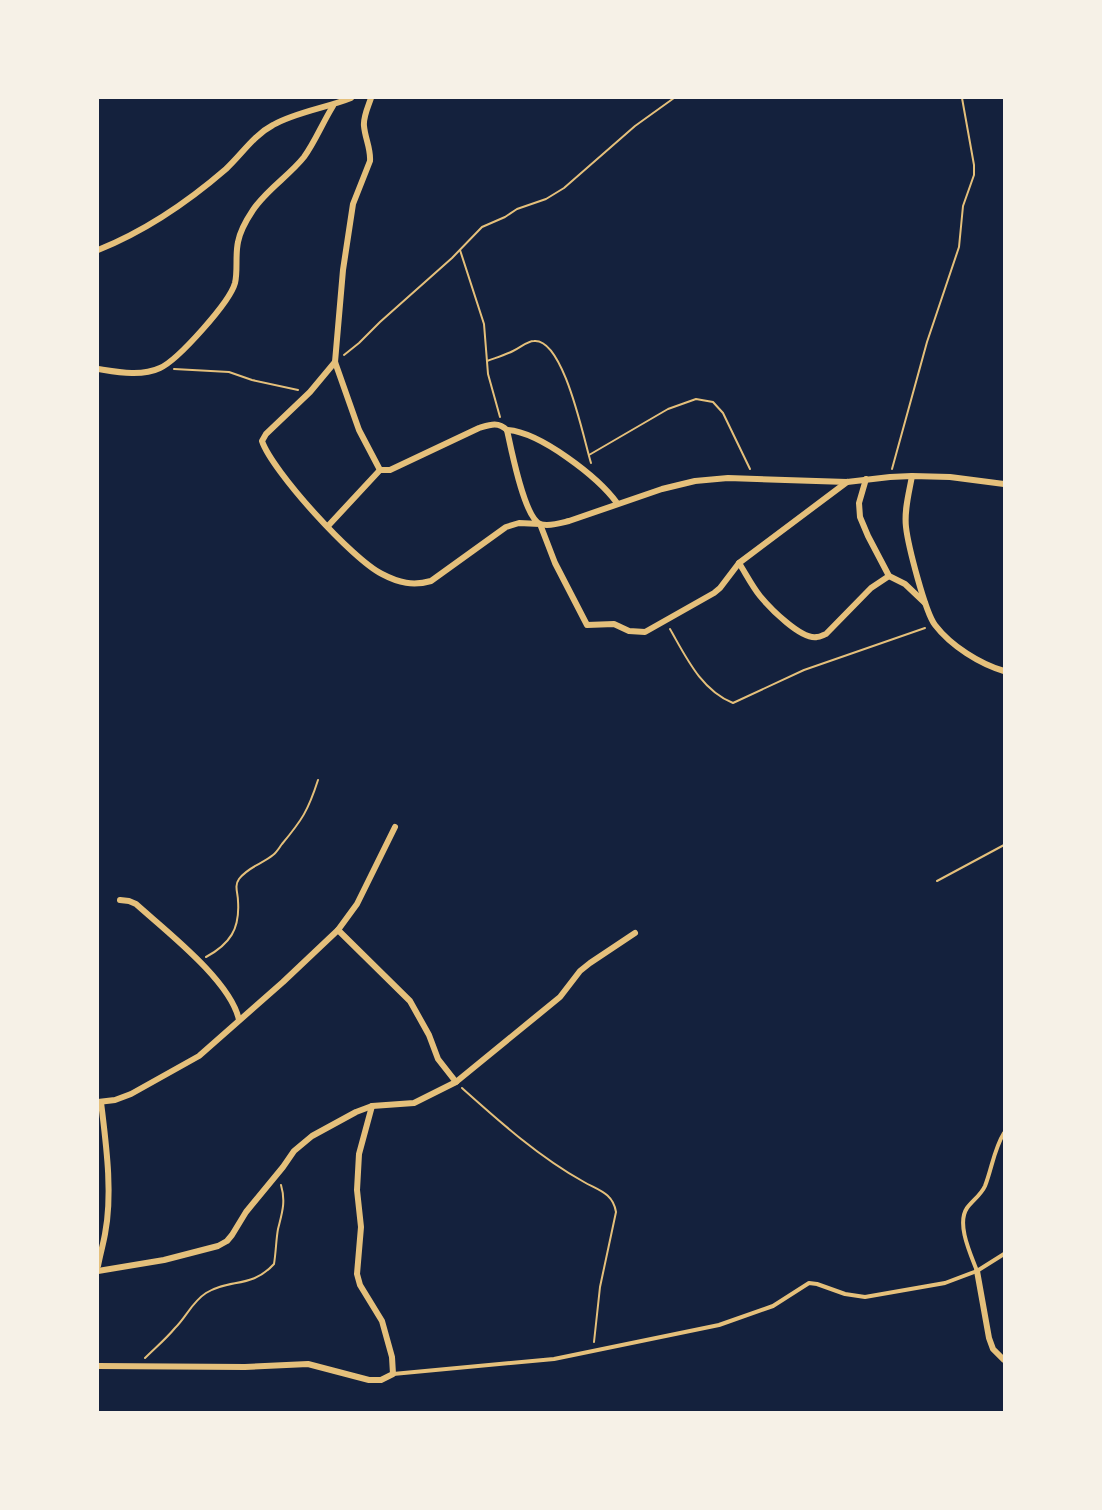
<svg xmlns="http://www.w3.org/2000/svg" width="1102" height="1510" font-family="'Golos Text',sans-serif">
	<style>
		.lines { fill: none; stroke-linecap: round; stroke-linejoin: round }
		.path { stroke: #e5c07b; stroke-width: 2 }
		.service { stroke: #e5c07b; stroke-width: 4 }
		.minor { stroke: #e5c07b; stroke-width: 6 }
	</style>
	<rect width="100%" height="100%" fill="#14213d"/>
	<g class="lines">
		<!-- path -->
		<g class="path">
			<polyline points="460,250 484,324 488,374 500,417"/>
			<polyline points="344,355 359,343 380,322 452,258 482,227 505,217 517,209 546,199 564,188 635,126 674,98"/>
			<path d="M487 361C495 358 505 355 513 351 520 348 527 341 534 341 564 338 584 441 591 463"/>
			<polyline points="174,369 229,372 252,380 298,390"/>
			<polyline points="589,455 668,409 696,399 713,402 723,413 750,469"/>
			<polyline points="892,469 927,342 959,247 963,206 974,175 974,165 962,98"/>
			<path d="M670 629C686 657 701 690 733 703L804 670 925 628"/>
			<polyline points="937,881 1004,845"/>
			<path d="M206 957C230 944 240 929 238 901 238 893 234 886 239 879 248 867 262 864 273 855 277 852 279 848 282 844 302 820 308 811 318 780"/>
			<path d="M462 1088C500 1122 539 1157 584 1182 598 1190 613 1193 616 1212L600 1287 594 1342"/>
			<path d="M145 1358C155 1348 166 1339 175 1328 187 1316 192 1302 206 1293 230 1278 251 1289 274 1264 276 1252 276 1240 278 1229 282 1213 286 1202 281 1185"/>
		</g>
		<!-- service -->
		<g class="service">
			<path d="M977 1271C971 1255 956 1224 967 1208 973 1200 981 1195 985 1186 992 1168 994 1149 1004 1133"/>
			<polyline points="393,1374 554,1359 719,1325 773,1306 809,1283 817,1284 845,1294 865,1297 945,1283 977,1271 1004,1254"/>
		</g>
		<!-- minor -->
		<g class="minor">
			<path d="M371 98C368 107 363 117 364 126 365 138 371 149 370 161L353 204 343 270 335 362 359 430 380 470H390L479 428C489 425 498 421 507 430 511 448 524 517 540 524 549 527 561 523 569 521L662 489 695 481 728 478 847 482 890 477 912 476 950 477 1004 484"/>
			<path d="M98 250C143 232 189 201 226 169 242 154 254 135 273 125 296 112 326 108 351 98"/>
			<path d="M335 362 310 392 266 434 262 441C272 471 353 560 382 574 399 583 413 586 431 581L506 527 519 523 540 524 555 563 587 625 614 624 629 631 645 632 714 593 720 588 739 563 847 482"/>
			<path d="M98 369C117 372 141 377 160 368 178 360 230 302 235 283 238 270 235 256 238 242 240 231 247 219 253 210 267 189 289 176 304 157 315 142 323 122 333 106"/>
			<path d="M507 430C540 432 598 477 617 503"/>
			<path d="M912 476C909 493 904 510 906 527 908 545 925 612 935 625 951 646 980 664 1004 671"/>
			<polyline points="866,479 859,503 860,517 868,536 889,576 905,584 925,603"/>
			<polyline points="328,526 380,470"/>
			<path d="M739 563C746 574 752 586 760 596 770 608 801 640 817 637 820 637 823 635 826 634L871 588 889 576"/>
			<path d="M120 900 129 901 136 904C166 931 231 981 239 1020"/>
			<polyline points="338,930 410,1001 429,1035 438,1059 456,1082"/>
			<polyline points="98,1102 115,1100 131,1094 199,1056 283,982 338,930 357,904 395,827"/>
			<path d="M98 1266C100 1255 103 1245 105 1234 113 1193 106 1144 101 1102"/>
			<polyline points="98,1271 164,1260 218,1246 227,1241 232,1235 246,1212 283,1167 294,1151 312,1136 356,1112 372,1106 414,1103 456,1082 560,997 580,971 590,963 635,933"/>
			<polyline points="977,1271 989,1338 993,1349 1004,1360"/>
			<polyline points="98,1366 245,1367 308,1364 369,1380 381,1380 393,1374 392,1357 382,1321 360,1285 357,1274 361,1227 357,1190 359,1154 372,1106"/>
		</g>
	</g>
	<!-- border -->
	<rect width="1102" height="1510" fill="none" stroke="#f6f1e7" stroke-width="198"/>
</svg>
